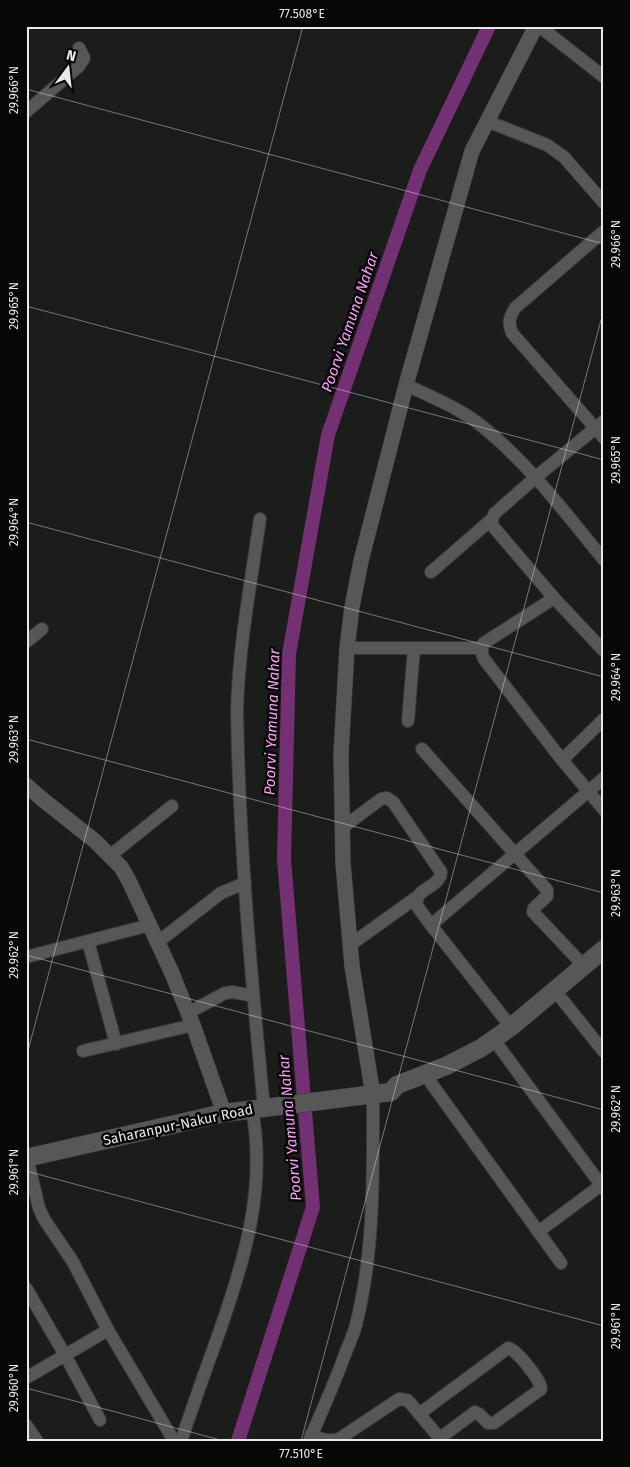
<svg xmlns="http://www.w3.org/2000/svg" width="630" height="1467" font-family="'Fira Sans',sans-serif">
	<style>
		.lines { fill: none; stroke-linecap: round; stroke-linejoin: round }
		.canal { stroke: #733072; stroke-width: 14 }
		.minor-casing { stroke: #383938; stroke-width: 14 }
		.tertiary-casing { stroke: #383938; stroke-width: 16 }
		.secondary-casing { stroke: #383938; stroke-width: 19 }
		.minor { stroke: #565856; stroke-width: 12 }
		.tertiary { stroke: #565856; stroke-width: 15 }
		.secondary { stroke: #565856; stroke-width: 18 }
		.ticks { fill: none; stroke: #e7e9e7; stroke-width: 1; stroke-opacity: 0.45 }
		.labels { text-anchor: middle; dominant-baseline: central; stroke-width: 5; stroke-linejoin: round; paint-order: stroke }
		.street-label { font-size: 14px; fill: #e7e9e7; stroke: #070706 }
		.water-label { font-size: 15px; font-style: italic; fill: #fb9ef8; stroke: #070706 }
		.neatline { fill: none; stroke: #e7e9e7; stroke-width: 2 }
		.ticks-label { font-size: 12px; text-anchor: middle; fill: #e7e9e7 }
	</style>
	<rect width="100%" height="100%" fill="#1b1d1b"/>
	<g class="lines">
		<!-- canal -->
		<polyline class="canal" points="238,1441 313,1207 284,859 289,654 328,435 420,170 489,26"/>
		<defs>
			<g id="minor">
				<polyline points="539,26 604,77"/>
				<polyline points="26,112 79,66 84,58 79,48"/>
				<polyline points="487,121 547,145 564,157 604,203"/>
				<path d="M604 231 515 308C509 318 508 323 512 333L604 438"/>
				<path d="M406 385C432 397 461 409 483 427 530 465 566 514 604 560"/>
				<polyline points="604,421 536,477 494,514 491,524 554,598 604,651"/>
				<path d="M260 519C251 582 239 645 237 709 239 842 251 975 264 1108"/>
				<polyline points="431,572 492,519"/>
				<path d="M554 598 484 643C481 649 481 653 484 659L562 760 604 810"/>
				<polyline points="26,642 42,629"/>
				<polyline points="347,648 481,648"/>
				<polyline points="408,721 414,648"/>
				<polyline points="422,749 547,890 547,896 534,908 533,912 584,966"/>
				<polyline points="562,760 604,719"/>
				<path d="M342 828 381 799 387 798 393 802 441 872C440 889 413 887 417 906L431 925"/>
				<polyline points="111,855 172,806"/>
				<polyline points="88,941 116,1044"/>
				<polyline points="158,942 221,893 245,883"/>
				<polyline points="350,945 417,897"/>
				<polyline points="26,957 150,925"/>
				<polyline points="561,998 604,1052"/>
				<polyline points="188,1013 225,993 233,992 253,996"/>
				<polyline points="511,1027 431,925 604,778"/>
				<polyline points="500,1048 604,1189"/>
				<polyline points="83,1051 193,1025"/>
				<polyline points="431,1083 561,1263"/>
				<polyline points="27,1158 39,1208 44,1219 73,1262 108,1330 174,1441"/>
				<polyline points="538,1232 604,1183"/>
				<polyline points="26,1288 65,1355 100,1420"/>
				<polyline points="26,1378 108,1330"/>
				<path d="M419 1414 508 1348C516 1349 541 1380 541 1389L494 1423H488L479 1414 475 1412 440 1438"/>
				<polyline points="26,1425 37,1441"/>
				<path d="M311 1435C321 1439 328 1442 339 1439L399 1399 407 1400 411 1404 442 1441"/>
				<path d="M181 1441C193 1406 205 1371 218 1336 244 1260 267 1190 252 1109"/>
				<path d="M309 1441C321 1413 334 1385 344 1357 348 1346 353 1336 356 1325 375 1250 373 1171 373 1095"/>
			</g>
			<g id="tertiary">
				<polyline points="26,785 42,799 95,841 121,867 129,881 171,971 193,1025 224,1113"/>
				<polyline points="373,1095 352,966 343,863 341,754 347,648 352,607 361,561 406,385 472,151 536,26"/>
			</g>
			<polyline id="secondary" points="26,1158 224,1113 391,1092 397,1085 446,1066 481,1048 511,1027 604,949"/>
		</defs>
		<!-- minor casing -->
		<use href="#minor" class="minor-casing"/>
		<!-- tertiary casing -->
		<use href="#tertiary" class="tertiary-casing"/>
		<!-- secondary casing -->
		<use href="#secondary" class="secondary-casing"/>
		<!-- minor -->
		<use href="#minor" class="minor"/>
		<!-- tertiary -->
		<use href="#tertiary" class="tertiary"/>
		<!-- secondary -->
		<use href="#secondary" class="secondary"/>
	</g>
	<!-- ticks -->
	<path class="ticks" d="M598 26 604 28M26 89 604 244M26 306 604 460M26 522 604 677M26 739 604 893M26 955 604 1110M26 1058 303 26M26 1171 604 1326M26 1388 224 1441M301 1441 604 309"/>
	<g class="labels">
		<!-- street labels -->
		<g class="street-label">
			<text transform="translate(178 1125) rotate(-12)">Saharanpur-Nakur Road</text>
		</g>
		<!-- water labels -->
		<g class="water-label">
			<text transform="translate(350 322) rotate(-71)">Poorvi Yamuna Nahar</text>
			<text transform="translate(272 722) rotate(-88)">Poorvi Yamuna Nahar</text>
			<text transform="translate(290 1128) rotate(-95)">Poorvi Yamuna Nahar</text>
		</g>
	</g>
	<!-- border -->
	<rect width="630" height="1467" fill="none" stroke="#070706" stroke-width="55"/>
	<!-- north arrow -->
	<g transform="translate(68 68) rotate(15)" stroke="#070706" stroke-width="4" paint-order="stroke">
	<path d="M0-4L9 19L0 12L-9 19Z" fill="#e7e9e7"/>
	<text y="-8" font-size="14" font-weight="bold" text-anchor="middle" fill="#e7e9e7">N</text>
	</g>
	<rect x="28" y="28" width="574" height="1412" class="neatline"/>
	<g class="ticks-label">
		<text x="302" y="18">77.508°E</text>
		<text transform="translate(14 90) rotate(-90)" y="4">29.966°N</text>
		<text transform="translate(616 244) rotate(-90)" y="4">29.966°N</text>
		<text transform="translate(14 306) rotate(-90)" y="4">29.965°N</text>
		<text transform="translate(616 460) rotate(-90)" y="4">29.965°N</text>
		<text transform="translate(14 522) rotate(-90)" y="4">29.964°N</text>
		<text transform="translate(616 677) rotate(-90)" y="4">29.964°N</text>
		<text transform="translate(14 739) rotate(-90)" y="4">29.963°N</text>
		<text transform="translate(616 893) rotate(-90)" y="4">29.963°N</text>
		<text transform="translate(14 955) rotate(-90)" y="4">29.962°N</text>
		<text transform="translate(616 1109) rotate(-90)" y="4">29.962°N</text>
		<text transform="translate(14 1172) rotate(-90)" y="4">29.961°N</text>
		<text transform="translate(616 1326) rotate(-90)" y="4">29.961°N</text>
		<text transform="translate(14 1388) rotate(-90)" y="4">29.960°N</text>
		<text x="301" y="1458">77.510°E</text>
	</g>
</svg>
